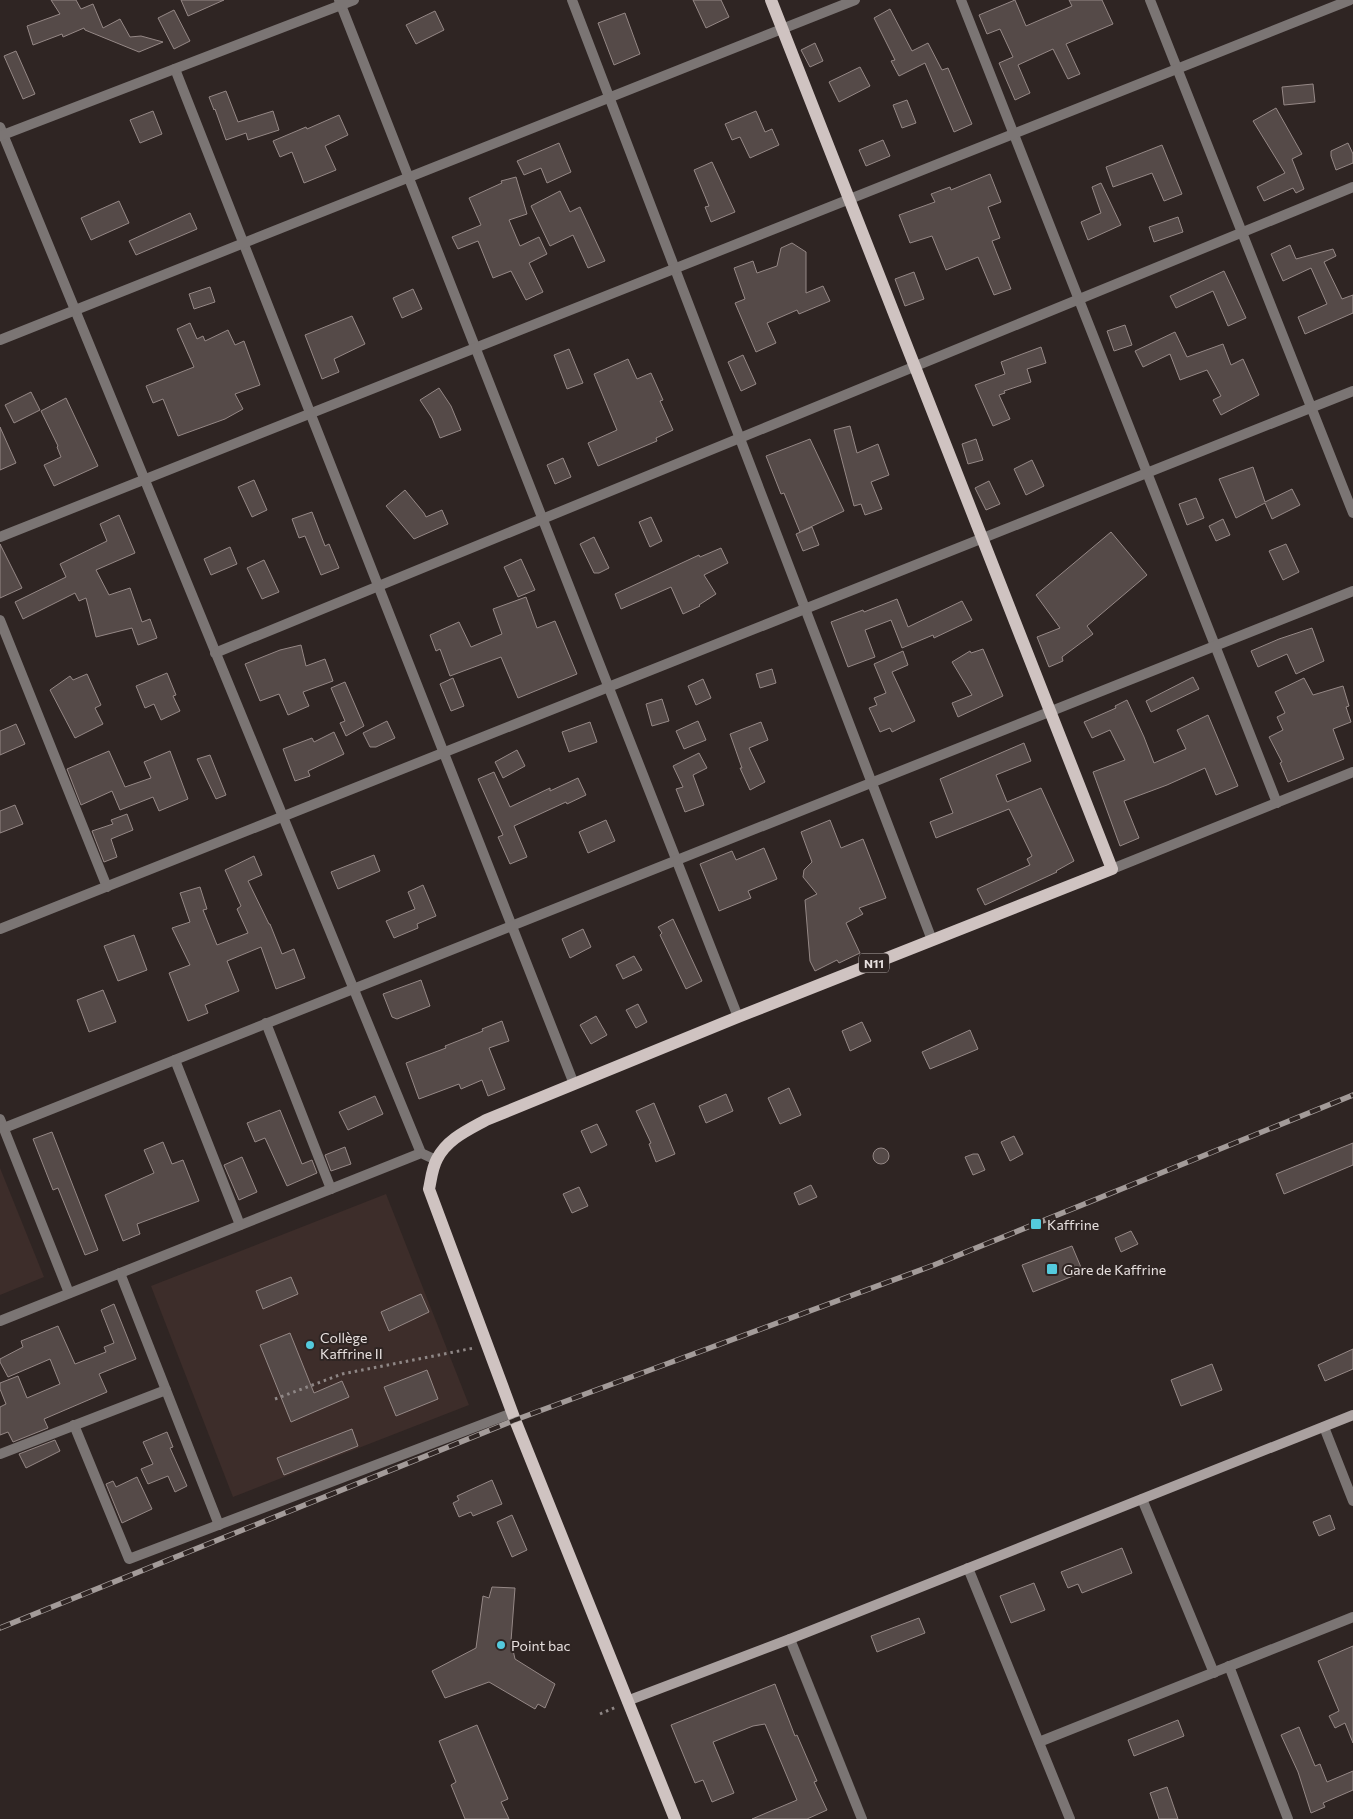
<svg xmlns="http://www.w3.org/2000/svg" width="1353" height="1819" font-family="Commissioner,sans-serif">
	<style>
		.built { fill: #3d2d2a }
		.building { fill: #554a48; stroke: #958886 }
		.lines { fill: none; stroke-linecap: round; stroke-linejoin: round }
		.path { stroke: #8f8786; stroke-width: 3; stroke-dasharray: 2.5 4; stroke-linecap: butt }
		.minor { stroke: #7b7574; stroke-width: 10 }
		.tertiary { stroke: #7b7574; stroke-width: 10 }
		.secondary { stroke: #aaa1a0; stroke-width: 10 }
		.primary { stroke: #cfc3c1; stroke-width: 12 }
		.rail-casing { stroke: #a39b99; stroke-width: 5.5 }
		.rail { stroke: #2f2523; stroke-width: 4; stroke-dasharray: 11; stroke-linecap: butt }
		.poi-dot { fill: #54cadd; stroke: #2f2523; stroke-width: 2 }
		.labels { text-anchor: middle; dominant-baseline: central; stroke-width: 4; stroke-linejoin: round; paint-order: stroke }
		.shield { fill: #2f2523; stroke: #b0a8a7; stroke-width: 1 }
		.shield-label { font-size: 12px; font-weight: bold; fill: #e7e0df }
		.poi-label { font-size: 14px; fill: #e7e0df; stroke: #2f2523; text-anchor: start }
	</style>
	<rect width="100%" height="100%" fill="#2f2523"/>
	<!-- built -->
	<g class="built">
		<polygon points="0,1168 44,1277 0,1295"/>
		<polygon points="386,1194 469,1405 233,1497 151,1286"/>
	</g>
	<!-- building -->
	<g class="building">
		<polygon points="51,0 76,0 81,9 93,4 103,28 120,19 130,37 141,36 163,42 139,52 85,30 84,28 63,37 62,34 33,45 27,26 60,14"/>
		<polygon points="181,0 224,0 188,16"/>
		<polygon points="693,0 721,0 729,17 706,28"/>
		<polygon points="1015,0 1026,26 1072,6 1069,0 1102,0 1113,24 1066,44 1080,74 1068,79 1053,49 1018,65 1030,93 1015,100 999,63 1013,57 1000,29 987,34 979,15"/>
		<polygon points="890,9 912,51 928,43 942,70 948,68 972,124 954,132 925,63 899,76 891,61 895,60 874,18"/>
		<polygon points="174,10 190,41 174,49 158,18"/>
		<polygon points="435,11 444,30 416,44 406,25"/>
		<polygon points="625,13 640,54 614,65 598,23"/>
		<polygon points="815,43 823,61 810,67 801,50"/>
		<polygon points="16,51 35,94 23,99 4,56"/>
		<polygon points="860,67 870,86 839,102 829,82"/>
		<polygon points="1313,84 1315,102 1284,105 1282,87"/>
		<polygon points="226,91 238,122 273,111 279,130 248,140 246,133 226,140 215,109 214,110 209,97"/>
		<polygon points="907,100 916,123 902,128 893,105"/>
		<polygon points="1276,108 1302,154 1292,159 1304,189 1296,193 1293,188 1264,201 1257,187 1285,173 1253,121"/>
		<polygon points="153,111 162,134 140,143 130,120"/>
		<polygon points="756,111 765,132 772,129 779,145 750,158 740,137 732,140 725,124"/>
		<polygon points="339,115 348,135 325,146 336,170 304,183 292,152 280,157 273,141 306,127 307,129"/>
		<polygon points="883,140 890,156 866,166 859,150"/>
		<polygon points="559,143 571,172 547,183 541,168 524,175 517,161"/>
		<polygon points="1348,143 1353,154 1353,163 1336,170 1331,156 1331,151"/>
		<polygon points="1162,145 1182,194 1164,201 1152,173 1113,187 1106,167"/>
		<polygon points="712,162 735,212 711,222 705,207 709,206 694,170"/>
		<polygon points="990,174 1001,202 988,207 1000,238 992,241 1011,289 994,295 978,257 946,270 932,236 910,243 899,215 935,202 931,194 950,187 951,190"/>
		<polygon points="516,177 527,214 509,220 520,246 539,237 547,254 529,263 543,292 526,300 511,271 493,278 478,241 458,249 452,237 481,225 469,198 502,183 501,181"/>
		<polygon points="1101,183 1121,225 1088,240 1081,222 1101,213 1092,187"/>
		<polygon points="560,191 570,212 580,207 605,261 588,268 573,235 550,246 531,206"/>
		<polygon points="119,201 129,223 91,240 81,218"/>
		<polygon points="190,213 197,229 136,255 129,241"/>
		<polygon points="1178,217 1183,232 1154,242 1149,227"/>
		<polygon points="792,243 806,252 806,293 823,286 830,301 799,314 797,310 767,323 776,343 756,352 735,303 745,299 734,268 753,261 757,273 777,266 781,248"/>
		<polygon points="1290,245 1296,259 1333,249 1336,256 1324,262 1342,299 1353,295 1353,313 1305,334 1298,317 1327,304 1311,268 1283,281 1271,254"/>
		<polygon points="1224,271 1246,318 1228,326 1213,291 1176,308 1170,296"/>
		<polygon points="914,272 924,299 905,306 895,279"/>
		<polygon points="210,287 215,302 194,309 189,294"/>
		<polygon points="413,289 422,309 402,318 393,298"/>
		<polygon points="352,316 365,344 334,359 339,372 322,379 305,335"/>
		<polygon points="190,323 197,339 203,336 205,341 228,330 235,345 244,341 260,385 235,394 243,409 225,419 178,436 163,399 153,403 146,386 194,367 177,329"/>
		<polygon points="1125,325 1132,345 1114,351 1107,331"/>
		<polygon points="1175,332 1187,357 1223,344 1231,365 1243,359 1259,395 1221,415 1213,400 1221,396 1207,370 1180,380 1170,354 1143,367 1135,351"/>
		<polygon points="1041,347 1046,363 1027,369 1031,382 1004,391 1005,393 999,395 1010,419 993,426 975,385 1005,374 1001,362"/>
		<polygon points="569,349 583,383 567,389 554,355"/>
		<polygon points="743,355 756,384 741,391 728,362"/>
		<polygon points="628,359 637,379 651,373 663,400 660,401 673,430 656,438 657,441 598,466 588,443 617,430 594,374"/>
		<polygon points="439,388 451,406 461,430 440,438 432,418 420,400"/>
		<polygon points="31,392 40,410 14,423 5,405"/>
		<polygon points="66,398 98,466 54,486 44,465 61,457 57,447 58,446 41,411"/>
		<polygon points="850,426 857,453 878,444 889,475 871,482 882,509 865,515 861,504 854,506 834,430"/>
		<polygon points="0,427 16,463 0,470"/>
		<polygon points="810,439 844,511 800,532 784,493 781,494 766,456"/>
		<polygon points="976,439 983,460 968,464 962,444"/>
		<polygon points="563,458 571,477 555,484 547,465"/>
		<polygon points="1032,460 1044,486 1026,495 1014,469"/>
		<polygon points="1253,467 1265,502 1292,489 1300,505 1272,519 1265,503 1236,518 1219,479"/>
		<polygon points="254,480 267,510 252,517 238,487"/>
		<polygon points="989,481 1000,504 986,510 975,488"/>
		<polygon points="405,490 424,513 426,517 442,510 448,524 414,539 386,506"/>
		<polygon points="1196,498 1204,518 1187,525 1179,504"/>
		<polygon points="312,512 325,546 329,544 339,568 321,575 305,536 299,538 292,519"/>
		<polygon points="119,515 135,553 96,570 109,595 130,588 142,622 150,619 157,638 138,645 132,628 96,637 86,598 79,601 75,593 23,619 15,602 66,577 60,564 107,541 100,524"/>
		<polygon points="651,517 662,541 650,547 639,522"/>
		<polygon points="1223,519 1230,535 1216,541 1209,526"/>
		<polygon points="812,527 819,545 803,551 796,534"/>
		<polygon points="1111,532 1147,575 1087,626 1093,634 1062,657 1063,661 1049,667 1037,637 1060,628 1036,595"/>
		<polygon points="594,537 609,568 599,573 594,573 580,544"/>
		<polygon points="0,544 22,588 0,598"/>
		<polygon points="1286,544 1299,572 1283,580 1269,551"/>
		<polygon points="230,547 237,564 211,575 204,559"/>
		<polygon points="721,548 728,563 704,575 716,594 699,605 700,606 683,614 671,587 621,609 615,594 699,555 700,557"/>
		<polygon points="521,559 535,590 518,597 504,567"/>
		<polygon points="264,560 279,592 262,599 247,568"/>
		<polygon points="526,597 537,628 555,621 577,674 518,698 501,657 450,676 440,649 436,651 430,635 459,622 471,647 502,634 493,609"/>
		<polygon points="897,599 908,627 962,601 972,620 934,638 933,635 902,648 891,620 865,630 875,657 848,667 831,622 863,610 864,612"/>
		<polygon points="1312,628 1324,661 1296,674 1287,654 1258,667 1251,651 1279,639"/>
		<polygon points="301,645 306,666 325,659 333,681 303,692 309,706 288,715 279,694 260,701 245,664 280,650"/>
		<polygon points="983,649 1003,696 958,717 952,703 972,695 952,662 970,651 971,653"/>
		<polygon points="903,651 908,665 892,672 915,721 892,732 890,728 880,732 869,708 877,705 874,698 886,693 874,664"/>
		<polygon points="772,669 776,683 760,688 756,674"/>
		<polygon points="167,673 176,695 173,696 180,711 161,720 154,704 145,708 136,686"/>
		<polygon points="87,674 101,705 95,708 103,724 75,738 50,690 70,676 73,680"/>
		<polygon points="1193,677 1199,689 1151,712 1146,701"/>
		<polygon points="453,678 464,706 451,711 440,684"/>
		<polygon points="1304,678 1313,695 1343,686 1349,706 1346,707 1351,722 1333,729 1344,759 1288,782 1280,763 1282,762 1269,737 1283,730 1277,717 1285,713 1275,692"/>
		<polygon points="703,679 711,698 696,705 688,686"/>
		<polygon points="345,682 364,726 346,736 340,723 345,721 331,688"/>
		<polygon points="662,699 669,721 652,726 646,704"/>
		<polygon points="1127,700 1144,737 1154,763 1186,749 1177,730 1208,715 1238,786 1216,795 1205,768 1167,785 1124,801 1139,838 1120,846 1093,772 1125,760 1110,730 1092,738 1084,722 1116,708 1115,706"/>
		<polygon points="387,721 395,738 376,747 370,747 363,733"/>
		<polygon points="698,721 706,740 684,749 676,731"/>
		<polygon points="590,722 597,742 569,752 562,732"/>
		<polygon points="761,722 768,740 749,748 765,782 750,790 740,768 742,768 730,734"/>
		<polygon points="16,724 25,744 0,755 0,731"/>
		<polygon points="334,732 344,754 308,771 310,776 295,781 283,749 312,738 314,742"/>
		<polygon points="1024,743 1031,761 996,775 1007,802 1041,788 1074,861 1056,871 1057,872 985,905 977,889 1030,865 1027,859 1032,856 1009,809 936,838 930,822 953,813 940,779"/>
		<polygon points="517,750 525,766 503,778 495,762"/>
		<polygon points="109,751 125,787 151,778 144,762 170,751 188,799 159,811 153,797 120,810 112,791 81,805 67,769"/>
		<polygon points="699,753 707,768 693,775 704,805 685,812 676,789 683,787 673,766"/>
		<polygon points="210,755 226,795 216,799 197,759"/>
		<polygon points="494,772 510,807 550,788 550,791 578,778 586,795 567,804 566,802 514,826 527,857 510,864 498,837 503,835 478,779"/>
		<polygon points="15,805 23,824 0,833 0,811"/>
		<polygon points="127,814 133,830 111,839 117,857 104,862 92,831 113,824 111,820"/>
		<polygon points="606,820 615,841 588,853 579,832"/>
		<polygon points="830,820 841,848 863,839 886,898 859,908 863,914 846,923 860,953 839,963 837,960 815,971 810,961 805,900 817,894 803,877 804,870 812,862 801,832"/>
		<polygon points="764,848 777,879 748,891 751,898 719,911 700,864 732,851 736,860"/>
		<polygon points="374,855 380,871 338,889 331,872"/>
		<polygon points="254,856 262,875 248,881 269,924 270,924 282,954 294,949 305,978 276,989 261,947 227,961 239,991 205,1005 208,1013 188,1021 169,973 190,965 172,928 190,922 180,893 200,887 207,909 203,910 217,945 248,933 237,909 241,906 225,870"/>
		<polygon points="423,885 436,916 417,924 418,928 394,938 386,921 415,909 408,892"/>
		<polygon points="673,919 702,981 686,989 660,935 662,933 658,927"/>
		<polygon points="583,929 591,947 570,958 562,939"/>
		<polygon points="134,935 147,970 118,981 104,946"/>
		<polygon points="634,956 642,970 623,979 616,965"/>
		<polygon points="421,980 430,1006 397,1019 392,1017 383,994"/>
		<polygon points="103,990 116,1022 89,1032 77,1000"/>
		<polygon points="638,1004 647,1022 636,1028 626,1010"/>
		<polygon points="596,1016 607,1035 591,1044 580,1025"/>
		<polygon points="502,1021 509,1041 489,1048 505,1089 488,1096 482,1080 461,1089 459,1084 419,1099 406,1063 446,1048 445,1046 483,1031 482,1029"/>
		<polygon points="862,1022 871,1041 850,1051 842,1031"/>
		<polygon points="970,1030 978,1049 930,1069 922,1052"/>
		<polygon points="789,1088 801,1115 780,1124 768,1098"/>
		<polygon points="726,1094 733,1111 706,1123 699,1106"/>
		<polygon points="375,1096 383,1114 348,1130 339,1112"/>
		<polygon points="654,1103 675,1154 656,1162 649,1144 651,1143 636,1111"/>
		<polygon points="280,1110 302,1164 312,1160 317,1173 287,1186 265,1138 255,1142 247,1123"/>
		<polygon points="597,1124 607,1145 591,1153 581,1131"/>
		<polygon points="52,1132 98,1250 85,1255 58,1188 53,1190 33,1139"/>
		<polygon points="1014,1136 1023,1154 1010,1161 1001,1142"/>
		<polygon points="163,1142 172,1164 183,1160 199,1201 137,1224 140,1234 123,1241 105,1195 154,1173 144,1150"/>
		<polygon points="1353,1143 1353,1165 1284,1194 1276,1174"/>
		<polygon points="345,1147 351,1164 331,1171 325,1155"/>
		<circle cx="881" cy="1156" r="8"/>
		<polygon points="973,1154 978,1154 985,1170 973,1175 965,1157"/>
		<polygon points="242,1157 257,1192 239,1200 224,1165"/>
		<polygon points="811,1185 817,1197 799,1205 794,1193"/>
		<polygon points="579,1187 588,1206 572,1213 563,1194"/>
		<polygon points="1131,1231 1138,1244 1121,1252 1115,1238"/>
		<polygon points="1072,1246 1083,1272 1033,1292 1022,1265"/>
		<polygon points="291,1277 298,1294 263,1309 256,1291"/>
		<polygon points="421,1294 429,1312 389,1331 381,1312"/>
		<polygon points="114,1304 136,1359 99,1374 107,1392 44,1419 48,1428 13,1442 8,1432 0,1435 0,1407 6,1404 0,1389 0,1383 18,1376 27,1398 60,1384 50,1359 8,1377 0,1362 0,1359 23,1347 21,1341 58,1326 75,1364 106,1352 104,1347 114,1343 101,1310"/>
		<polygon points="290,1333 314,1393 342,1381 349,1397 291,1422 260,1345"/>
		<polygon points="1353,1349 1353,1369 1325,1381 1318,1365"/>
		<polygon points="1212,1364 1222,1390 1181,1406 1171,1380"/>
		<polygon points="427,1370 438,1399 396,1416 384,1387"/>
		<polygon points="352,1429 358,1446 284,1475 277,1458"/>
		<polygon points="167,1432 173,1447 170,1448 187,1486 175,1492 168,1476 148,1484 141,1469 153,1464 143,1442"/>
		<polygon points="55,1440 60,1451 26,1468 19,1454"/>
		<polygon points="137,1477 152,1509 122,1523 106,1484 113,1481 116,1487"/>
		<polygon points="492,1480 502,1504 473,1516 471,1512 459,1517 453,1503 459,1500 457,1496"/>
		<polygon points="512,1515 527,1550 512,1557 497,1522"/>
		<polygon points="1330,1515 1335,1529 1319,1536 1313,1522"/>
		<polygon points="1122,1548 1132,1573 1082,1593 1078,1584 1068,1588 1061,1572"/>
		<polygon points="1034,1583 1045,1610 1011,1623 1000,1596"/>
		<polygon points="492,1587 515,1588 511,1641 515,1659 555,1684 545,1708 538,1704 535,1709 489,1682 445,1698 432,1671 476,1648 483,1596 489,1598"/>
		<polygon points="919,1618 925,1633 877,1652 871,1636"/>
		<polygon points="1353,1646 1353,1743 1345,1723 1335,1728 1329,1716 1339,1711 1318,1661"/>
		<polygon points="775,1684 795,1736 797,1735 817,1781 814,1782 827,1810 807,1819 752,1819 797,1800 765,1724 753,1726 713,1742 734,1793 712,1802 703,1780 695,1783 671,1725"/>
		<polygon points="1178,1720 1184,1736 1134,1756 1128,1740"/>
		<polygon points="477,1725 508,1799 501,1802 509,1819 465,1819 451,1785 456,1782 439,1741"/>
		<polygon points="1299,1727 1315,1766 1320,1764 1327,1782 1353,1771 1353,1790 1323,1803 1325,1807 1311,1813 1298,1772 1281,1735"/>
		<polygon points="1167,1787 1178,1819 1159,1819 1150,1793"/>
	</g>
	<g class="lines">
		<!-- path -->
		<g class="path">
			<polyline points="275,1399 342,1374 474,1348"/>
			<polyline points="600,1714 616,1707"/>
		</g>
		<!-- minor -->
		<g class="minor">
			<polyline points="339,0 738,1017"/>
			<polyline points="572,0 932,940"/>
			<polyline points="961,0 1277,803"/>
			<polyline points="1150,0 1353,513"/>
			<polyline points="175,69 574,1084"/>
			<polyline points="0,127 421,1153"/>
			<polyline points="0,136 354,0"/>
			<polyline points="0,340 855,0"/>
			<polyline points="0,537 1350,0"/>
			<polyline points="0,620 107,887"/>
			<polyline points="215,653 1353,187"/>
			<polyline points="1112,869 1353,772"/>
			<polyline points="0,929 1353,391"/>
			<polyline points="266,1023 331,1189"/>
			<polyline points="175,1060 240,1225"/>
			<polyline points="0,1119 69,1293"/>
			<polyline points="4,1128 1353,591"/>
			<polyline points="120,1273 219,1525"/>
			<polyline points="74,1425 129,1559 512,1413"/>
			<polyline points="1324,1427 1353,1501"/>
			<polyline points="0,1454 166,1390"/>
			<polyline points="1142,1499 1214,1673"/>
			<polyline points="968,1568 1070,1819"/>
			<polyline points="790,1639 862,1819"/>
			<polyline points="1229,1666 1288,1819"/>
			<polyline points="1039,1742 1353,1617"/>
		</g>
		<!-- tertiary -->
		<polyline class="tertiary" points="0,1321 421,1153 436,1160"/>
		<!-- secondary -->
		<polyline class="secondary" points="627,1701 790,1639 1353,1415"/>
		<!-- primary -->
		<path class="primary" d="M675 1819 515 1420 429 1189C431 1180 432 1168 437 1159 447 1139 468 1130 486 1120L738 1017 1112 869 771 0"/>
		<defs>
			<polyline id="rail" points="0,1628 515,1420 934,1265 1353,1095"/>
		</defs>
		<!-- rail casing -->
		<use href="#rail" class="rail-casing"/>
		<!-- rail -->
		<use href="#rail" class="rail"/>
	</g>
	<!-- markers -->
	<g class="poi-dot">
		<rect x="1030" y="1218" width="12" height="12" rx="2.5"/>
		<rect x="1046" y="1263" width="12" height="12" rx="2.5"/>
		<circle cx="310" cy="1345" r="5"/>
		<circle cx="501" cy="1645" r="5"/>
	</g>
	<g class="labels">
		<!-- shield labels -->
		<rect class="shield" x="859" y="953.5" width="30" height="19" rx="4"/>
		<g class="shield-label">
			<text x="874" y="963">N11</text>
		</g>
		<!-- poi labels -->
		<g class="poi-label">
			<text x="1047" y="1224">Kaffrine</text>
			<text x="1063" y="1269">Gare de Kaffrine</text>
			<text x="320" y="1337">Collège<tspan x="320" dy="16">Kaffrine II</tspan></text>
			<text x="511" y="1645">Point bac</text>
		</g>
	</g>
</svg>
